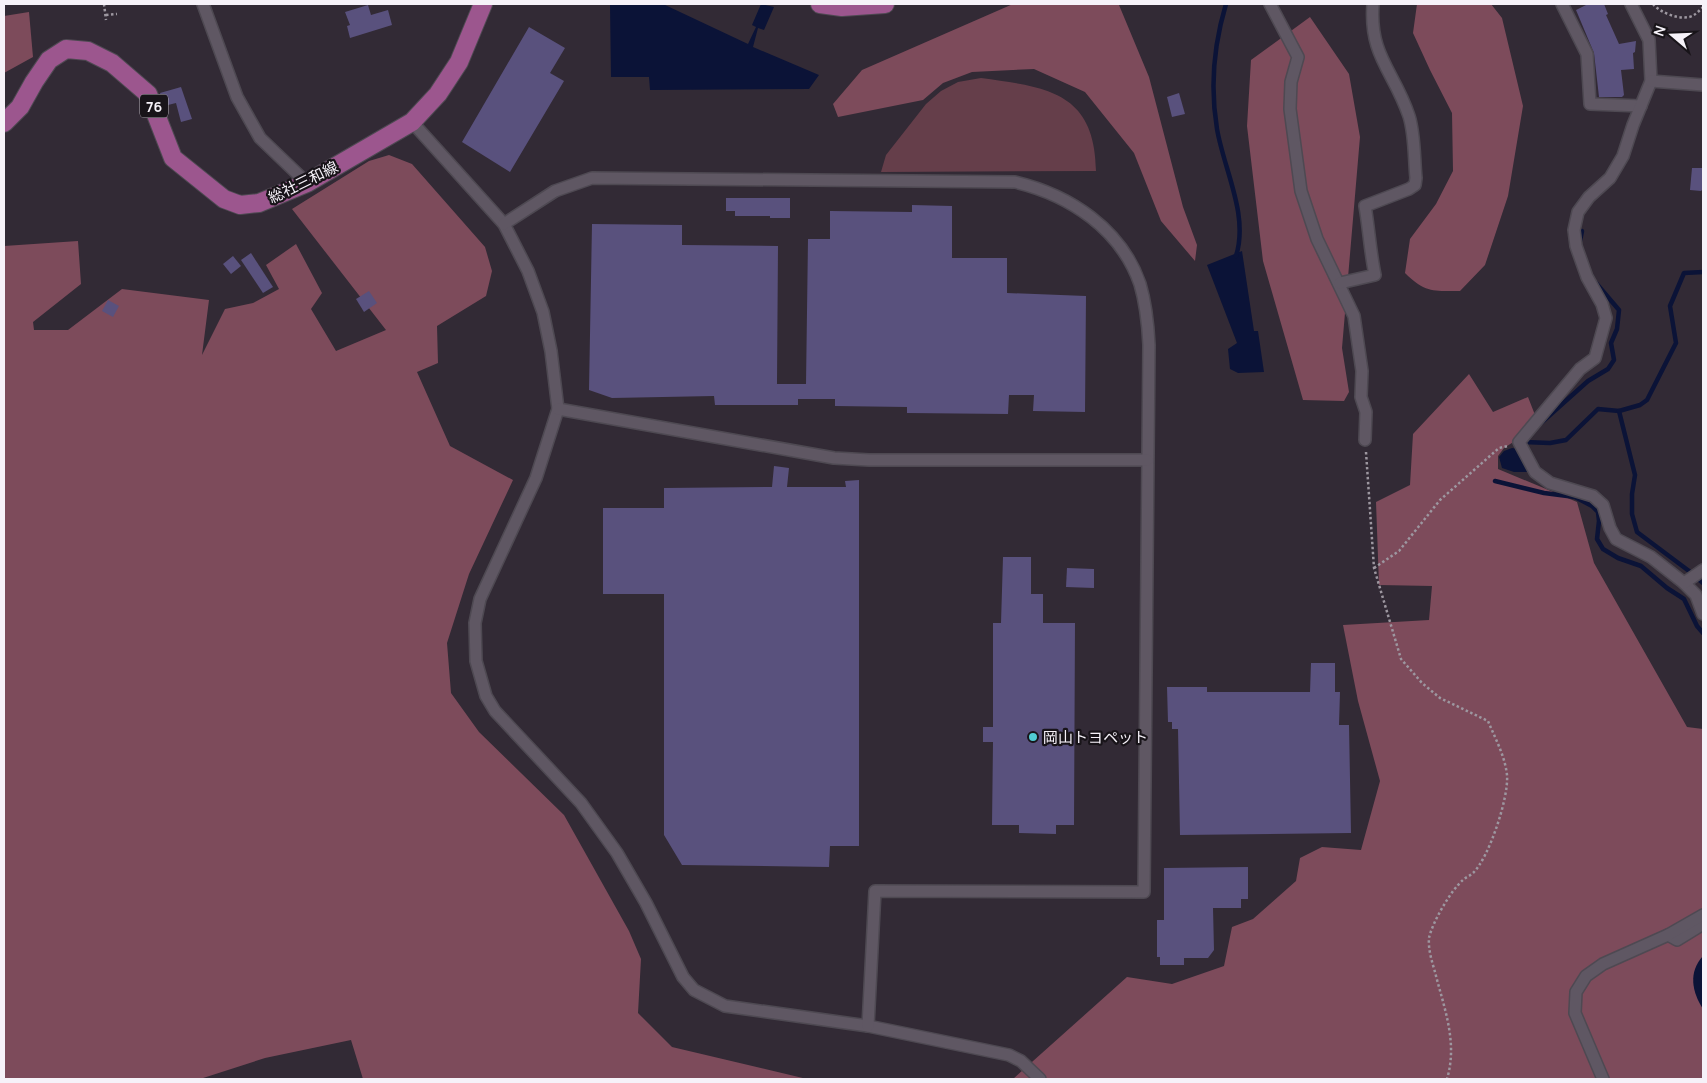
<svg xmlns="http://www.w3.org/2000/svg" width="1707" height="1083" font-family="Manrope,'Noto Sans JP',sans-serif">
	<style>
		.green { fill: #653e4a }
		.forest { fill: #7d4b5b }
		.water { fill: #0b1337 }
		.lines { fill: none; stroke-linecap: round; stroke-linejoin: round }
		.stream { stroke: #0b1337; stroke-width: 4.5 }
		.building { fill: #59517d }
		.minor-casing { stroke: #4e4952; stroke-width: 14 }
		.primary-casing { stroke: #4e4952; stroke-width: 20 }
		.path { stroke: #9d97a0; stroke-width: 2.5; stroke-dasharray: 2.5 2.5; stroke-linecap: butt }
		.minor { stroke: #5f5763; stroke-width: 11 }
		.primary { stroke: #9c568e; stroke-width: 18 }
		.poi-dot { fill: #51ccd4; stroke: #181419; stroke-width: 2 }
		.labels { text-anchor: middle; dominant-baseline: central; stroke-width: 4.5; stroke-linejoin: round; paint-order: stroke }
		.shield { fill: #181419; stroke: #b3afb6; stroke-width: 1 }
		.shield-label { font-size: 14px; font-weight: bold; fill: #f6f2f9 }
		.street-label { font-size: 15px; fill: #f6f2f9; stroke: #181419 }
		.poi-label { font-size: 15px; fill: #f6f2f9; stroke: #181419; text-anchor: start }
	</style>
	<rect width="100%" height="100%" fill="#322a35"/>
	<!-- green -->
	<path class="green" d="M981 78C1046 87 1095 91 1096 171L881 172 886 155 926 104 941 91 958 82Z"/>
	<!-- forest -->
	<g class="forest">
		<polygon points="1013,4 1119,5 1149,77 1183,207 1197,245 1195,261 1161,221 1134,153 1085,92 1034,69 972,72 943,83 923,100 838,117 833,104 862,70"/>
		<path d="M1417 4H1491L1502 18 1523 106 1508 196 1485 265 1460 291C1433 291 1425 293 1405 273L1410 239 1436 204 1453 171 1452 113 1430 70 1413 33Z"/>
		<polygon points="29,12 33,57 4,73 4,16"/>
		<polygon points="1310,17 1349,74 1360,137 1342,348 1349,392 1344,401 1303,400 1263,261 1247,126 1251,60"/>
		<polygon points="389,155 412,164 485,247 492,271 486,296 437,326 438,363 417,372 450,446 513,480 469,574 447,643 451,693 479,732 564,815 629,931 641,959 638,1013 672,1047 807,1079 363,1079 351,1040 265,1058 200,1079 4,1079 4,246 78,241 81,284 33,322 34,330 68,330 122,289 209,300 202,355 225,309 253,303 279,289 266,265 296,244 322,293 311,309 336,351 386,330 292,209 369,161"/>
		<polygon points="1469,374 1493,412 1528,397 1535,415 1518,439 1504,448 1498,456 1498,469 1577,502 1594,563 1687,727 1703,729 1703,1079 1013,1079 1127,977 1172,984 1224,966 1232,927 1253,919 1296,881 1300,858 1322,847 1361,850 1380,781 1358,701 1343,625 1429,620 1432,586 1379,585 1376,502 1410,485 1413,434"/>
	</g>
	<!-- water -->
	<g class="water">
		<polygon points="610,4 663,4 748,44 756,27 752,25 761,4 774,7 764,30 758,28 753,47 819,75 809,89 650,90 649,77 611,77"/>
		<polygon points="1242,251 1254,331 1258,331 1264,372 1238,373 1230,369 1228,349 1237,343 1207,265"/>
		<polygon points="1512,448 1520,449 1530,468 1527,472 1514,472 1502,468 1499,457 1504,451"/>
		<path d="M1703 956V1009C1692 992 1688 972 1703 956Z"/>
	</g>
	<g class="lines">
		<!-- stream -->
		<g class="stream">
			<path d="M1226 4C1214 44 1210 87 1217 129 1224 170 1249 215 1236 256"/>
			<polyline points="1580,241 1582,231"/>
			<polyline points="1541,423 1588,381 1608,369 1614,360 1611,343 1617,329 1619,310 1596,283"/>
			<polyline points="1523,442 1550,443 1566,440 1598,409 1619,411"/>
			<polyline points="1495,481 1544,493 1575,497 1592,506 1598,512 1599,521 1597,539 1603,549 1618,558 1641,566 1667,588 1684,599 1697,626 1703,633"/>
			<polyline points="1689,571 1637,532 1632,514 1632,494 1635,475 1619,411 1640,405 1647,400 1676,343 1670,306 1684,273 1703,272"/>
			<polyline points="1697,578 1703,583"/>
		</g>
	</g>
	<!-- building -->
	<g class="building">
		<polygon points="1588,4 1604,4 1608,14 1606,15 1619,44 1636,41 1635,52 1633,53 1634,69 1621,70 1624,95 1622,97 1599,97 1594,53 1576,10"/>
		<polygon points="368,5 371,15 388,10 392,25 350,38 347,26 350,25 345,12"/>
		<polygon points="529,27 565,48 550,73 564,81 510,172 462,142"/>
		<polygon points="181,87 192,119 181,122 176,103 164,106 160,93"/>
		<polygon points="1179,93 1185,114 1172,117 1167,97"/>
		<polygon points="1692,168 1703,168 1703,189 1701,191 1690,190"/>
		<polygon points="726,198 790,198 790,218 770,218 770,216 735,216 735,211 726,211"/>
		<polygon points="912,205 952,206 952,258 1007,258 1007,293 1086,296 1085,412 1033,411 1034,395 1009,395 1008,414 907,413 907,407 835,406 835,399 798,399 798,405 715,405 714,396 612,398 589,390 592,224 682,225 682,245 778,246 777,384 806,384 808,239 830,239 830,211 912,212"/>
		<polygon points="251,253 273,287 263,293 241,260"/>
		<polygon points="233,256 241,266 231,274 223,264"/>
		<polygon points="369,291 377,303 364,312 356,299"/>
		<polygon points="108,300 119,306 113,317 102,311"/>
		<polygon points="774,466 789,468 787,487 846,487 845,481 859,480 859,846 830,846 829,867 682,865 664,835 664,594 603,594 603,508 664,508 664,488 772,487"/>
		<polygon points="1003,557 1031,557 1031,594 1043,594 1043,623 1075,623 1074,825 1056,825 1056,834 1019,833 1019,825 992,825 993,742 983,742 983,727 993,727 993,623 1001,623"/>
		<polygon points="1067,568 1094,569 1094,588 1066,587"/>
		<polygon points="1311,663 1335,663 1335,692 1340,692 1339,725 1349,725 1351,833 1180,835 1178,729 1172,729 1172,722 1168,722 1167,687 1207,687 1207,692 1310,692"/>
		<polygon points="1248,867 1248,899 1241,899 1241,908 1213,908 1214,950 1208,958 1184,958 1184,965 1160,965 1160,957 1157,957 1157,920 1164,920 1164,868"/>
	</g>
	<g class="lines">
		<defs>
			<g id="minor">
				<polyline points="203,4 237,97 260,138 307,183"/>
				<polyline points="1270,4 1298,57 1291,82 1290,109 1301,191 1317,239 1354,316 1362,371 1361,397 1366,412 1365,440"/>
				<polyline points="1562,4 1587,54 1590,104 1641,106"/>
				<polyline points="1631,4 1649,40 1651,81 1633,125 1623,156 1610,178 1589,197 1578,212 1574,230 1576,246 1587,277 1602,304 1606,318 1595,358 1580,369 1519,442 1535,472 1550,483 1593,496 1603,505 1610,528 1616,539 1651,557 1684,583 1696,595 1703,614"/>
				<polyline points="1651,81 1703,85"/>
				<polyline points="412,122 504,224 528,271 543,312 551,351 558,409 536,478 480,599 475,623 476,661 486,696 495,711 581,803 617,853 646,903 683,977 694,990 725,1006 868,1026 1009,1055 1021,1061 1040,1079"/>
				<path d="M504 224 555 191 592 178 1015 182C1070 195 1121 229 1140 284 1146 304 1148 324 1149 345L1144 892 875 891 868 1026"/>
				<path d="M1340 283 1375 275C1370 251 1369 229 1365 206L1409 189 1415 185 1416 178C1414 158 1415 135 1409 116 1394 71 1369 56 1373 4"/>
				<polyline points="558,409 834,458 869,460 1147,460"/>
				<polyline points="1684,583 1703,570"/>
				<polyline points="1668,935 1677,940 1703,924"/>
				<polyline points="1603,1079 1575,1013 1576,992 1586,976 1603,964 1668,935 1703,915"/>
			</g>
			<g id="primary">
				<polyline points="820,4 842,7 885,4"/>
				<polyline points="4,123 20,107 34,82 49,60 66,49 88,51 112,63 148,94 173,158 224,199 240,205 259,203 307,183 412,122 438,94 459,62 483,4"/>
			</g>
		</defs>
		<!-- minor casing -->
		<use href="#minor" class="minor-casing"/>
		<!-- primary casing -->
		<use href="#primary" class="primary-casing"/>
		<!-- path -->
		<g class="path">
			<polyline points="104,4 106,20"/>
			<path d="M1653 4C1660 13 1683 22 1694 15 1697 13 1700 10 1703 7"/>
			<polyline points="106,15 117,14"/>
			<path d="M1366 452 1374 568 1401 659 1422 683 1440 698 1488 721C1495 738 1505 756 1507 775 1509 797 1489 858 1473 873 1470 876 1466 877 1463 880 1451 890 1432 923 1429 938 1428 949 1432 962 1435 972 1444 1008 1458 1042 1447 1079"/>
			<polyline points="1374,568 1399,551 1440,500 1499,448 1508,446"/>
		</g>
		<!-- minor -->
		<use href="#minor" class="minor"/>
		<!-- primary -->
		<use href="#primary" class="primary"/>
	</g>
	<!-- markers -->
	<circle class="poi-dot" cx="1033" cy="737" r="5"/>
	<g class="labels">
		<!-- shield labels -->
		<rect class="shield" x="140" y="94.5" width="28" height="23" rx="4"/>
		<g class="shield-label">
			<text x="154" y="106">76</text>
		</g>
		<!-- street labels -->
		<g class="street-label">
			<text transform="translate(303 182) rotate(-26)">総社三和線</text>
		</g>
		<!-- poi labels -->
		<g class="poi-label">
			<text x="1043" y="737">岡山トヨペット</text>
		</g>
	</g>
	<!-- border -->
	<rect width="1707" height="1083" fill="none" stroke="#f6f2f9" stroke-width="10"/>
	<!-- north arrow -->
	<g transform="translate(1672 35) rotate(289)" stroke="#181419" stroke-width="4" paint-order="stroke">
	<path d="M0-4L9 19L0 12L-9 19Z" fill="#f6f2f9"/>
	<text y="-8" font-size="14" font-weight="bold" text-anchor="middle" fill="#f6f2f9">N</text>
	</g>
</svg>
